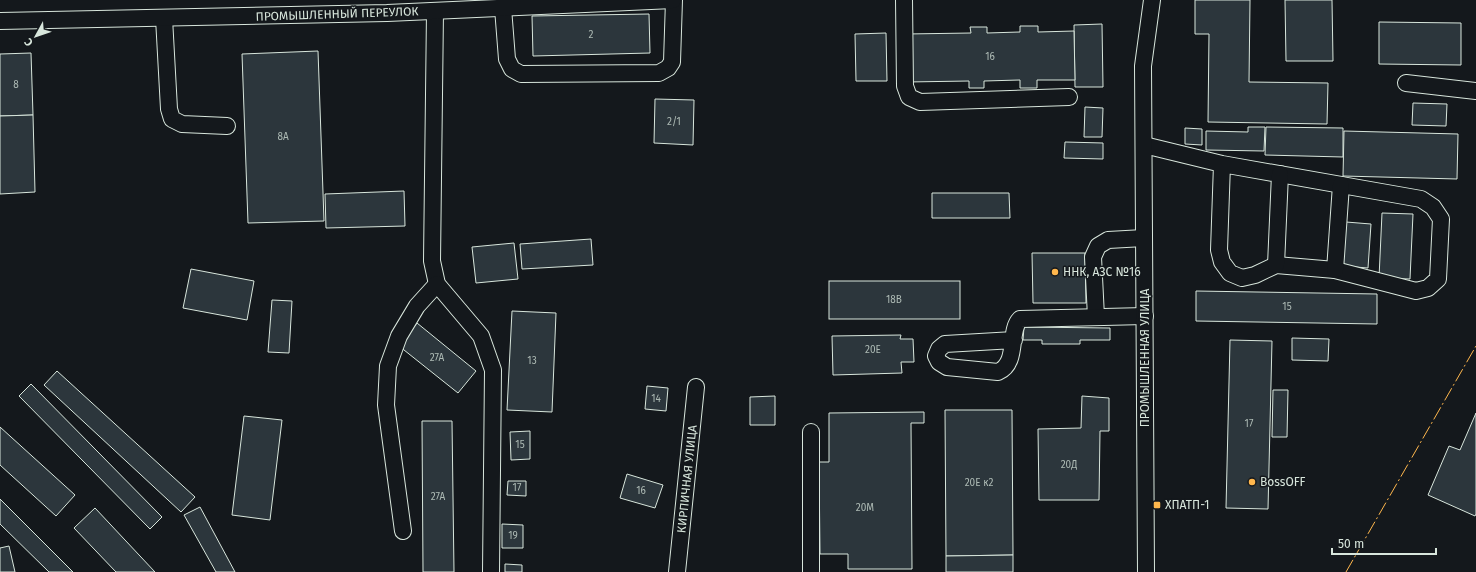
<svg xmlns="http://www.w3.org/2000/svg" width="1476" height="572" font-family="'Fira Sans',sans-serif">
	<style>
		.building { fill: #2c363c; stroke: #d8e6dc }
		.lines { fill: none; stroke-linecap: round; stroke-linejoin: round }
		.minor-casing { stroke: #d8e6dc; stroke-width: 18 }
		.minor { stroke: #14181c; stroke-width: 16 }
		.power { stroke: #ffb74d; stroke-width: 1; stroke-dasharray: 14 3 2 3; stroke-linecap: butt }
		.poi-dot { fill: #ffb74d; stroke: #14181c; stroke-width: 1.5 }
		.labels { text-anchor: middle; dominant-baseline: central; stroke-width: 3; stroke-linejoin: round; paint-order: stroke }
		.number-label { font-size: 10px; fill: #adbab4 }
		.street-label { font-size: 12px; fill: #d8e6dc; stroke: #14181c }
		.poi-label { font-size: 12px; fill: #d8e6dc; stroke: #14181c; text-anchor: start }
	</style>
	<rect width="100%" height="100%" fill="#14181c"/>
	<!-- building -->
	<g class="building">
		<polygon points="1195,0 1250,0 1249,82 1328,83 1327,124 1208,122 1209,34 1195,34"/>
		<polygon points="1285,0 1332,0 1333,61 1286,61"/>
		<polygon points="649,14 650,53 533,56 532,16"/>
		<polygon points="1379,22 1461,23 1461,65 1379,64"/>
		<polygon points="1102,24 1103,87 1075,87 1074,25"/>
		<polygon points="1020,26 1038,26 1038,32 1074,31 1075,80 1037,80 1037,88 1020,88 1020,80 984,81 984,88 969,88 969,81 907,82 906,34 971,33 970,27 987,27 987,33 1020,32"/>
		<polygon points="886,33 887,81 856,81 855,34"/>
		<polygon points="318,51 324,221 248,223 242,54"/>
		<polygon points="31,53 33,115 0,116 0,54"/>
		<polygon points="655,99 694,100 693,145 654,143"/>
		<polygon points="1413,103 1447,104 1446,126 1412,125"/>
		<polygon points="1085,107 1103,108 1102,137 1084,137"/>
		<polygon points="33,115 35,192 0,194 0,116"/>
		<polygon points="1248,127 1265,127 1264,151 1206,150 1206,131 1248,132"/>
		<polygon points="1266,127 1343,128 1343,157 1265,155"/>
		<polygon points="1185,128 1202,129 1202,145 1185,144"/>
		<polygon points="1344,131 1458,134 1457,179 1343,176"/>
		<polygon points="1065,142 1103,143 1103,159 1064,158"/>
		<polygon points="404,191 405,226 326,228 325,194"/>
		<polygon points="932,193 1009,193 1010,218 932,218"/>
		<polygon points="1382,213 1413,214 1410,279 1379,278"/>
		<polygon points="1346,222 1371,224 1368,268 1343,266"/>
		<polygon points="591,239 593,265 522,269 520,244"/>
		<polygon points="514,243 518,279 476,283 472,247"/>
		<polygon points="1032,253 1085,253 1086,303 1033,303"/>
		<polygon points="191,269 254,281 247,320 183,308"/>
		<rect x="829" y="281" width="131" height="38"/>
		<polygon points="1196,291 1377,294 1377,324 1196,321"/>
		<polygon points="272,300 292,301 289,353 268,352"/>
		<polygon points="512,311 556,313 552,412 507,410"/>
		<polygon points="417,323 476,371 458,393 399,346"/>
		<polygon points="1024,327 1110,328 1110,340 1080,340 1080,344 1042,344 1042,340 1023,340"/>
		<polygon points="901,335 900,339 913,339 914,362 901,362 902,373 833,375 832,336"/>
		<polygon points="1292,338 1329,339 1328,361 1292,360"/>
		<polygon points="1230,340 1272,341 1268,509 1226,508"/>
		<polygon points="57,371 195,497 181,512 44,385"/>
		<polygon points="31,384 162,517 150,529 19,396"/>
		<polygon points="647,386 668,388 666,411 645,409"/>
		<polygon points="1273,390 1288,390 1287,437 1272,437"/>
		<polygon points="775,396 775,425 750,425 750,397"/>
		<polygon points="1082,396 1109,398 1109,431 1100,431 1099,500 1039,500 1038,429 1081,428"/>
		<polygon points="945,410 1012,410 1013,555 946,556"/>
		<polygon points="924,412 924,423 911,423 912,569 848,569 848,554 820,554 819,462 829,462 829,413"/>
		<polygon points="1476,413 1476,514 1475,516 1428,495 1449,446 1460,450"/>
		<polygon points="244,416 282,420 270,520 232,515"/>
		<polygon points="422,421 452,421 454,572 423,572"/>
		<polygon points="0,427 75,495 56,516 0,465"/>
		<polygon points="530,431 530,459 511,460 510,432"/>
		<polygon points="627,474 663,485 655,508 620,498"/>
		<polygon points="508,481 526,481 526,496 507,495"/>
		<polygon points="0,499 73,572 49,572 0,524"/>
		<polygon points="200,507 235,572 216,572 184,515"/>
		<polygon points="95,508 155,572 116,572 74,528"/>
		<polygon points="502,524 523,525 523,548 502,548"/>
		<polygon points="9,546 15,572 0,572 0,548"/>
		<polygon points="1013,555 1013,572 946,572 946,556"/>
		<polygon points="505,564 522,565 522,572 505,572"/>
	</g>
	<g class="lines">
		<defs>
			<g id="minor">
				<polyline points="904,0 905,86 909,97 920,102 1069,97"/>
				<polyline points="503,8 507,59 512,69 521,74 659,73 668,68 672,62 674,0"/>
				<polyline points="435,11 432,261 437,284 481,336 493,370 491,572"/>
				<polyline points="164,18 169,109 172,119 182,124 227,126"/>
				<polyline points="0,21 387,13 673,0"/>
				<polyline points="1406,83 1476,91"/>
				<polyline points="1144,145 1222,164 1421,199 1433,207 1441,219 1438,279 1428,288 1416,291 1335,270 1276,265 1255,275 1242,278 1230,273 1222,262 1219,250 1222,164"/>
				<polyline points="1276,265 1280,174"/>
				<polyline points="1335,270 1341,185"/>
				<polyline points="1096,317 1093,257 1098,246 1108,240 1144,238"/>
				<path d="M1014 340 945 344 939 349 936 356 939 362 947 367 998 372C1019 363 1008 331 1020 319L1145 316"/>
				<polyline points="811,432 811,572"/>
				<polyline points="403,531 386,405 388,366 399,336 417,306 437,284"/>
				<polyline points="677,572 696,387"/>
				<polyline points="1146,572 1143,66 1152,0"/>
			</g>
		</defs>
		<!-- minor casing -->
		<use href="#minor" class="minor-casing"/>
		<!-- minor -->
		<use href="#minor" class="minor"/>
		<!-- power -->
		<polyline class="power" points="1346,572 1476,346"/>
	</g>
	<!-- markers -->
	<g class="poi-dot">
		<circle cx="1055" cy="272" r="4"/>
		<circle cx="1252" cy="482" r="4"/>
		<rect x="1153" y="501" width="8" height="8" rx="2"/>
	</g>
	<g class="labels">
		<!-- number labels -->
		<g class="number-label">
			<text x="591" y="35">2</text>
			<text x="990" y="57">16</text>
			<text x="16" y="85">8</text>
			<text x="674" y="122">2/1</text>
			<text x="283" y="137">8А</text>
			<text x="894" y="300">18В</text>
			<text x="1287" y="307">15</text>
			<text x="873" y="350">20Е</text>
			<text x="437" y="358">27А</text>
			<text x="532" y="361">13</text>
			<text x="656" y="399">14</text>
			<text x="1249" y="424">17</text>
			<text x="520" y="445">15</text>
			<text x="1069" y="465">20Д</text>
			<text x="979" y="483">20Е к2</text>
			<text x="517" y="488">17</text>
			<text x="641" y="491">16</text>
			<text x="438" y="497">27А</text>
			<text x="865" y="508">20М</text>
			<text x="513" y="536">19</text>
		</g>
		<!-- street labels -->
		<g class="street-label">
			<text transform="translate(337 14) rotate(-2)">ПРОМЫШЛЕННЫЙ ПЕРЕУЛОК</text>
			<text transform="translate(1145 358) rotate(-90)">ПРОМЫШЛЕННАЯ УЛИЦА</text>
			<text transform="translate(687 479) rotate(-84)">КИРПИЧНАЯ УЛИЦА</text>
		</g>
		<!-- poi labels -->
		<g class="poi-label">
			<text x="1063" y="272">ННК, АЗС №16</text>
			<text x="1260" y="482">BossOFF</text>
			<text x="1165" y="505">ХПАТП-1</text>
		</g>
	</g>
	<!-- north arrow -->
	<g transform="translate(36 36) rotate(230)" stroke="#14181c" stroke-width="3" paint-order="stroke">
	<path d="M0-3L7 15L0 10L-7 15Z" fill="#d8e6dc"/>
	<text y="-6" font-size="11" font-weight="bold" text-anchor="middle" fill="#d8e6dc">С</text>
	</g>
	<!-- scale -->
	<path d="M1332 548v6h104v-6" fill="none" stroke="#d8e6dc" stroke-width="2"/>
	<text x="1338" y="548" font-size="12" fill="#d8e6dc" stroke="#14181c" stroke-width="3" paint-order="stroke">50 m</text>
</svg>
